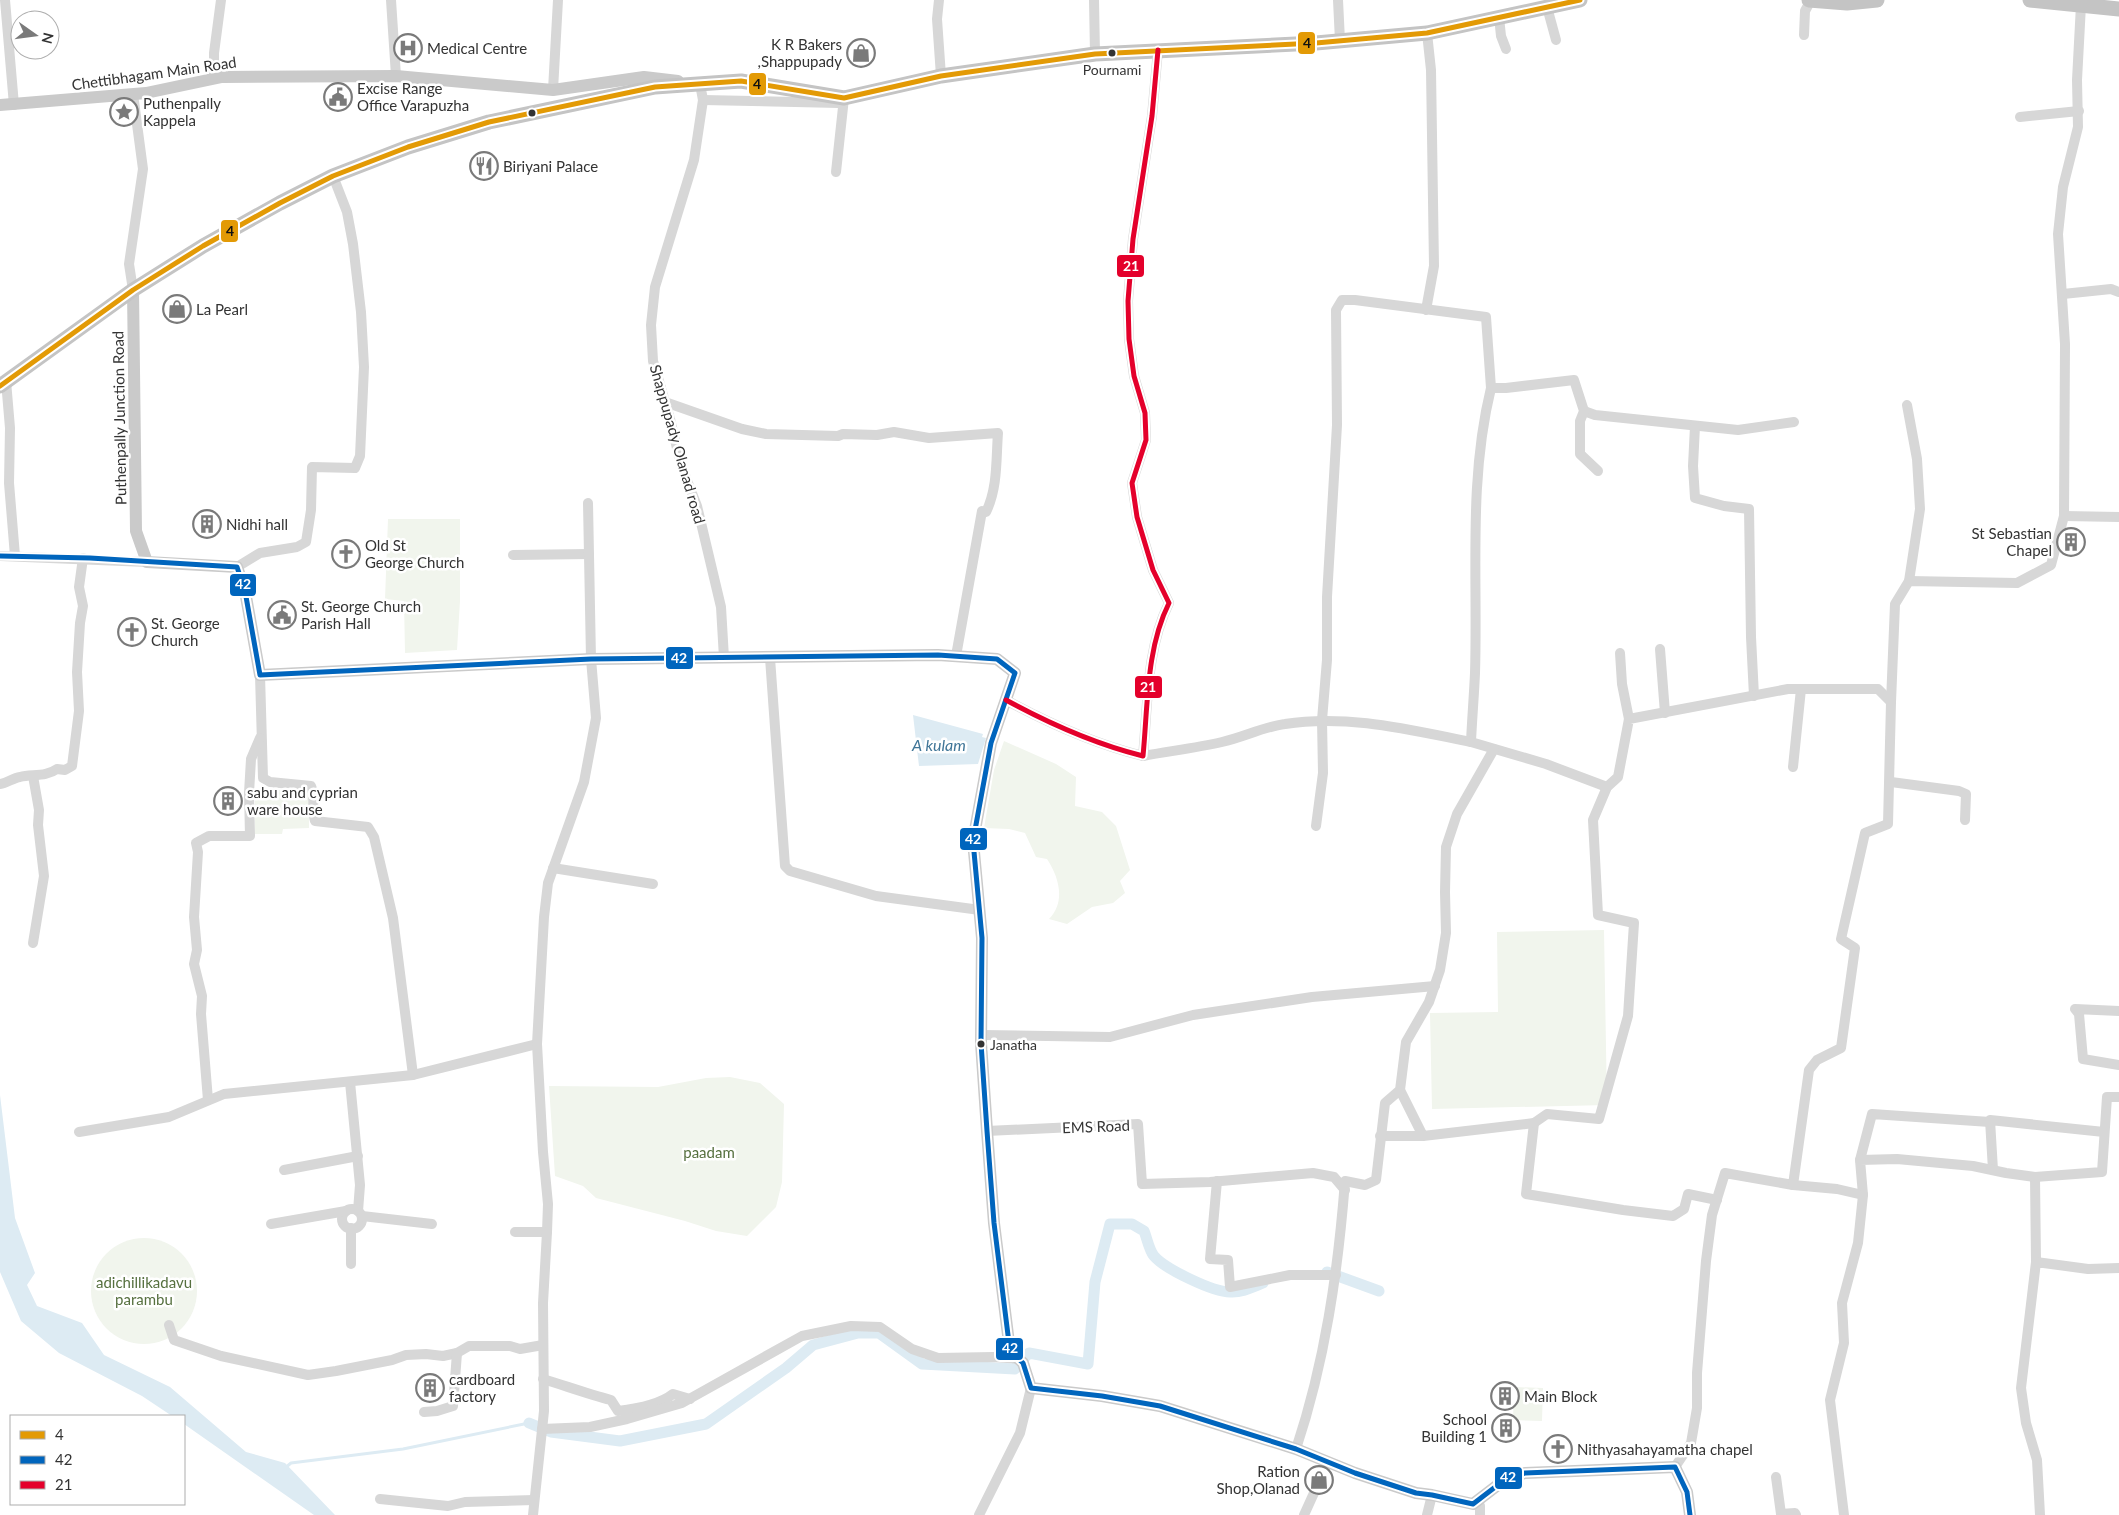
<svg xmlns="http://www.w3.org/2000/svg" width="2119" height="1515" font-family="Lato,sans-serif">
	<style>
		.green { fill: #f1f5ed }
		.water { fill: #ddebf3 }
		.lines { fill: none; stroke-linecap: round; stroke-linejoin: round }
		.stream { stroke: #ddebf3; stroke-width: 3 }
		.canal { stroke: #ddebf3; stroke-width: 11 }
		.minor { stroke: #d7d7d7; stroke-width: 10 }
		.major { stroke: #cacaca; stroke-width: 12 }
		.highway { stroke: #c4c4c4; stroke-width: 15 }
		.bus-1-casing { stroke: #fff; stroke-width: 9 }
		.bus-2-casing { stroke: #fff; stroke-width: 9 }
		.bus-3-casing { stroke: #fff; stroke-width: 9 }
		.bus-1 { stroke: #e39a05; stroke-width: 5 }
		.bus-2 { stroke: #0065bd; stroke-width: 5 }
		.bus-3 { stroke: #e4002b; stroke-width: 5 }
		.bus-dot { fill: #333; stroke: #fff; stroke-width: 2 }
		.labels { text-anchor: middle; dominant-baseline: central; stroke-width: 5; stroke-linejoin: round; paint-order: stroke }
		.bus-label { font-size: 14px; fill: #333; stroke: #fff }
		.poi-label { font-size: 15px; fill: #333; stroke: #fff; text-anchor: start }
		.street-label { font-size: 15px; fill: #333; stroke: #fff }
		.park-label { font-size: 15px; fill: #56703f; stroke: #fff }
		.water-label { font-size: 16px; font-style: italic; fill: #3f7597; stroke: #fff }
		.line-badge { stroke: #fff; stroke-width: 2 }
		.badge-label { font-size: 14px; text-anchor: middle; font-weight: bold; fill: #fff }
		.pale-badge-label { font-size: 14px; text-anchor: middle; font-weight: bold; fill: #111 }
	</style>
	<rect width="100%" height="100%" fill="#fff"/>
	<!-- green -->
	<g class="green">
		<polygon points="388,519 460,519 460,601 457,650 405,653 404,601 385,599"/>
		<path d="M1004 741 1056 764 1076 777 1075 806 1102 812 1116 826 1130 870 1120 881 1125 893 1113 903 1092 907 1067 924 1049 919C1066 902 1059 877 1047 859L1036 857 1025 833 1009 829 984 828 994 770Z"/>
		<polygon points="255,789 309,791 309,828 283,829 282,834 255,834"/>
		<polygon points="1604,930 1607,1105 1432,1109 1430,1013 1498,1012 1497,932"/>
		<polygon points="730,1077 760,1083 784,1104 782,1182 776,1207 747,1236 716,1231 685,1221 596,1198 583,1186 555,1176 549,1086 658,1087 706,1078"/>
		<circle cx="144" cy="1291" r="53"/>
		<polygon points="1514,1387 1543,1388 1542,1421 1513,1420"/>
	</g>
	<!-- water -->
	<g class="water">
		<polygon points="913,715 983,734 982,737 986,738 978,764 919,766"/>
		<polygon points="0,1095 15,1218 35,1273 27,1285 37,1306 82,1323 104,1355 170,1387 246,1452 285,1463 335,1515 314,1515 184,1424 184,1416 172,1416 142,1396 59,1353 21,1321 0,1272"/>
	</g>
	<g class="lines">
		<!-- stream -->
		<polyline class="stream" points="285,1468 291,1463 403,1449 529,1423"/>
		<!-- canal -->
		<g class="canal">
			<polyline points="1327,1272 1379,1291"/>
			<path d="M1025 1357 1029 1353 1088 1364 1095 1282 1110 1224H1132L1144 1231C1147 1238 1149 1250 1154 1256 1165 1269 1213 1292 1230 1292 1241 1293 1253 1287 1263 1283"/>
			<polyline points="529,1423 551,1432 620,1441 706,1424 786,1368 813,1345 858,1333 879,1333 922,1364 1015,1369 1017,1366"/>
		</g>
		<!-- minor -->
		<g class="minor">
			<polyline points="5,0 14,105"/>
			<polyline points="391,0 396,76"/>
			<polyline points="939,0 937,19 941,76"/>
			<polyline points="1094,0 1095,54"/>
			<polyline points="1338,0 1340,41"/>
			<polyline points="1547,7 1556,40"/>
			<polyline points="1499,17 1501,36 1506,49"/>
			<polyline points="1804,35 1805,11 1811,0"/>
			<polyline points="214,79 214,53 221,0"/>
			<polyline points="700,84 703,100 694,160 655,287 651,325 653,361 670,419 681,465 697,506 721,607 724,658"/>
			<polyline points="553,90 558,0"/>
			<polyline points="133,94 143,169 129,264 133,290"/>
			<polyline points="703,100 839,103 842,101"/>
			<polyline points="2020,117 2079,111"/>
			<polyline points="836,172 844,98"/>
			<polyline points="2063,294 2111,289 2119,292"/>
			<polyline points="1426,310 1434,266 1431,70 1427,33"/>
			<polyline points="6,381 10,428 9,483 15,556"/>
			<path d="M1491 388C1468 482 1478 577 1475 673 1474 696 1472 719 1471 742L1546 764 1607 787"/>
			<path d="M665 402 742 429 766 434 838 436 843 434 877 435 894 432 929 438 998 433C996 458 998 488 986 512L982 511 956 656"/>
			<polyline points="1907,405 1917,459 1920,509 1909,581"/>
			<polyline points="1584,411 1595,415 1738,430 1794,422"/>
			<polyline points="1695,426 1693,466 1695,498 1724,506 1749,509 1751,637 1754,696"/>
			<polyline points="2064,516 2119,517"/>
			<polyline points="513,555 589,554"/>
			<polyline points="0,556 147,562"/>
			<polyline points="237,567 260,553 297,547 306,542 311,510 312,467 355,468 360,456 364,367 361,312 353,244 347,212 333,176"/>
			<polyline points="1660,649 1665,713"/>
			<polyline points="1620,653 1622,684 1629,719"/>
			<polyline points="770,658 785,866 790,871 876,896 980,910"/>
			<path d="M260 675 263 778 270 782 311 786C316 797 311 809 315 821L368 827 374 837 393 918 413 1075"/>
			<path d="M1006 700C1050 724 1095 744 1143 756 1148 705 1146 649 1169 603L1153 570 1137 517 1132 483 1146 440 1145 413 1134 376 1129 339 1128 301 1133 239 1152 116 1158 50"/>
			<polyline points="1891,702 1895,604 1909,581 2017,583 2051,565 2064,516 2065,344 2058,234 2063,187 2078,127 2077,80 2081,5"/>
			<path d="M1143 756C1170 751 1196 748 1222 742 1244 737 1263 727 1285 724 1347 714 1410 730 1471 742"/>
			<polyline points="1793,767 1801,689"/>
			<polyline points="33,776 39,810 38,825 44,876 33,943"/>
			<polyline points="1891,782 1959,791 1966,794 1965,820"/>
			<path d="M0 784C7 783 13 778 20 777 32 774 46 777 57 769L65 770 72 766 79 711 77 672 80 623 83 606 79 587 83 558"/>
			<polyline points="1316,826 1323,773 1322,720 1327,660 1327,597 1337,425 1336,310 1342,300 1355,300 1486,317 1491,388 1506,388 1574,380 1584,411 1580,421 1580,454 1598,471"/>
			<polyline points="553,868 653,884"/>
			<polyline points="2119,1011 2075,1009 2079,1014 2083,1059 2119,1065"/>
			<polyline points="981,1035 1110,1037 1193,1015 1312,997 1435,986"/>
			<polyline points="350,1082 360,1185 358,1211"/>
			<polyline points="1400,1090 1423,1136 1534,1123 1526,1194 1623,1210 1673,1216 1684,1209 1688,1194 1717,1200"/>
			<polyline points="208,1100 201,1014 202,996 194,964 197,950 194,917 198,852 196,843 209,836 250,836 249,793 251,759 260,738"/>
			<polyline points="1534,1123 1547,1114 1599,1119 1628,1016 1634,923 1598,915 1593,820 1607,787 1618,777 1629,719 1788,689 1878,689 1891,702 1888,824 1865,833 1841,939 1855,948 1841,1048 1817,1060 1809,1070 1793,1185 1725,1173 1712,1215 1706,1261 1697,1373 1697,1408 1691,1443 1675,1467"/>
			<polyline points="987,1131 1138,1124 1142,1184 1210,1182 1313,1173 1334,1177 1345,1190"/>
			<polyline points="79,1132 169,1117 224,1094 413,1075 537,1044"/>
			<polyline points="1380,1136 1423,1136"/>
			<polyline points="1860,1160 1872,1114 1990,1122"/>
			<polyline points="284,1170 358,1156"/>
			<polyline points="1993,1170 1990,1120 2104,1132"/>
			<polyline points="2035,1177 2036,1262"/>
			<polyline points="1217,1181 1210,1259 1228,1260 1230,1287 1290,1275 1336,1275"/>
			<polyline points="1793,1185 1837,1189 1863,1195 1860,1160 1897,1159 1973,1166 2006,1173 2035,1177 2102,1172 2107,1097 2119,1097"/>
			<circle cx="352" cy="1219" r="10"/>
			<polyline points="362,1216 432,1224"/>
			<polyline points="271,1224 346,1211"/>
			<polyline points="351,1228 351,1264"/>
			<polyline points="515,1232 547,1232 548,1204 543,1152 537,1044 544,917 548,883 584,782 596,718 591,659 588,503"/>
			<polyline points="169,1325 174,1340 221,1356 308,1375 336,1371 392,1360 406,1355 426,1354 443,1356 457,1353 469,1346 510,1346 520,1349 543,1345"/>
			<path d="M543 1379C566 1386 588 1394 611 1400L618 1411C635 1409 659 1405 673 1394L690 1399"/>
			<polyline points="424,1412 437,1411 453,1406 457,1353"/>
			<polyline points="542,1429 590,1427 627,1419 682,1403 802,1336 851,1326 880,1327 912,1349 938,1358 993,1357 1020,1359"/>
			<path d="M1296 1449C1325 1362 1338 1272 1345 1181L1365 1185 1376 1180 1385 1103 1400 1090 1406 1042 1429 1002 1440 970 1446 933 1445 892 1446 847 1457 814 1494 749"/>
			<polyline points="1776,1477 1781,1514 1795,1513 1796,1515"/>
			<polyline points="380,1499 448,1506 465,1502 534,1500"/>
			<polyline points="1473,1504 1480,1506 1480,1515"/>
			<polyline points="533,1515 544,1411 543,1303 547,1232"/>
			<polyline points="979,1515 1020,1433 1031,1388"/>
			<polyline points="1304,1515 1328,1462"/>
			<polyline points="1427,1515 1432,1495"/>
			<polyline points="1844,1515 1830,1400 1844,1343 1842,1303 1858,1243 1863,1195"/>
			<polyline points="2040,1515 2037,1460 2026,1423 2021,1388 2036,1262 2088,1269 2119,1268"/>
		</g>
		<!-- major -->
		<g class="major">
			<polyline points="0,105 146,93 222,77 396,76 553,90 644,77 678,81"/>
			<polyline points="133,290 136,531 147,562 237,567 245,591 260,675 591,659 938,655 997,659 1015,673 991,743 973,841 982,938 981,1043 987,1131 994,1223 1010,1351 1023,1363 1031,1388 1102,1396 1160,1406 1296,1449 1355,1473 1416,1493 1432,1495 1473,1504 1507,1478 1525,1473 1675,1467 1687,1492 1690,1515"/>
		</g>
		<!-- highway -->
		<g class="highway">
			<polyline points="1809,0 1847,3 1877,0"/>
			<polyline points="2030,0 2119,9"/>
			<polyline points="0,386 133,290 203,246 280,203 333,176 408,147 489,122 655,87 741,81 844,98 941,76 1095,54 1316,43 1427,33 1580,0"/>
		</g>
		<defs>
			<polyline id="bus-1" points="0,386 133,290 203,246 280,203 333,176 408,147 489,122 655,87 741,81 844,98 941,76 1095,54 1316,43 1427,33 1580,0"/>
			<polyline id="bus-2" points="0,556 90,558 237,567 245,591 260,675 591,659 938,655 997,659 1015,673 991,743 973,841 982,938 981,1043 987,1131 994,1223 1010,1351 1023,1363 1031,1388 1102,1396 1160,1406 1296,1449 1355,1473 1416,1493 1432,1495 1473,1504 1507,1478 1525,1473 1675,1467 1687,1492 1690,1515"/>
			<path id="bus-3" d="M1006 700C1050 724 1095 744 1143 756 1148 705 1146 649 1169 603L1153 570 1137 517 1132 483 1146 440 1145 413 1134 376 1129 339 1128 301 1133 239 1152 116 1158 50"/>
		</defs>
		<!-- bus-1 casing -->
		<use href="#bus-1" class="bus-1-casing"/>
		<!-- bus-2 casing -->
		<use href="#bus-2" class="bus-2-casing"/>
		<!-- bus-3 casing -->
		<use href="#bus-3" class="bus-3-casing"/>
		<!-- bus-1 -->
		<use href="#bus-1" class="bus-1"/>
		<!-- bus-2 -->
		<use href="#bus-2" class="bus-2"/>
		<!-- bus-3 -->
		<use href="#bus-3" class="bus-3"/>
	</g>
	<!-- icons -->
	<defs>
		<symbol id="hospital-ring" viewBox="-11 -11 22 22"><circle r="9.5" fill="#fff" stroke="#7a7a7a" stroke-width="1.5"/><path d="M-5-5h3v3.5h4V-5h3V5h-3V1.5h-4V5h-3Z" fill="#7a7a7a"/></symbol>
		<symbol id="shop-ring" viewBox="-11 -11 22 22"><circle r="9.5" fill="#fff" stroke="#7a7a7a" stroke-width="1.5"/><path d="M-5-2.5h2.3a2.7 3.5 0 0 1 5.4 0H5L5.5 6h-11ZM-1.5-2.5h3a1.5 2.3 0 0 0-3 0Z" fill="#7a7a7a"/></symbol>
		<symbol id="civic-ring" viewBox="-11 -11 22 22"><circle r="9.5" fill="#fff" stroke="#7a7a7a" stroke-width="1.5"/><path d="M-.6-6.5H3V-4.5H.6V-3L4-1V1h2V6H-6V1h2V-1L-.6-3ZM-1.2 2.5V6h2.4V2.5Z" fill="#7a7a7a"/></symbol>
		<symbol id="sight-ring" viewBox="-11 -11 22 22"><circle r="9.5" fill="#fff" stroke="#7a7a7a" stroke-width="1.5"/><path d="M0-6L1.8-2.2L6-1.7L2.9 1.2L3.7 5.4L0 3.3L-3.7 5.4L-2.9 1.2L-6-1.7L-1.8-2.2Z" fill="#7a7a7a"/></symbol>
		<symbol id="restaurant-ring" viewBox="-11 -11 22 22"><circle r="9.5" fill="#fff" stroke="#7a7a7a" stroke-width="1.5"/><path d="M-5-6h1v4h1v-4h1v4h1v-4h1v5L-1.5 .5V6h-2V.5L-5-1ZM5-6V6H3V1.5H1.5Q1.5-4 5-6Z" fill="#7a7a7a"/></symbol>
		<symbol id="building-ring" viewBox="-11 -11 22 22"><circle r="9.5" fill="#fff" stroke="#7a7a7a" stroke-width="1.5"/><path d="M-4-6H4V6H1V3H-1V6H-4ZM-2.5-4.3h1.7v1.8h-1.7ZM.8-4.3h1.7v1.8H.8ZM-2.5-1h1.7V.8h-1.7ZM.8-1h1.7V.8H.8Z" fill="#7a7a7a"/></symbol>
		<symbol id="church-ring" viewBox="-11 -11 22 22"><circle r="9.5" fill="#fff" stroke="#7a7a7a" stroke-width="1.5"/><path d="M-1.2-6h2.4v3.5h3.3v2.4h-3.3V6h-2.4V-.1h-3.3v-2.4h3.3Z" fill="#7a7a7a"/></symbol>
	</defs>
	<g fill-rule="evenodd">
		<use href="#hospital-ring" x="392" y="32" width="32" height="32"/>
		<use href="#shop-ring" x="845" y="37" width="32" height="32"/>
		<use href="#civic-ring" x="322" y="81" width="32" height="32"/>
		<use href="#sight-ring" x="108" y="96" width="32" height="32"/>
		<use href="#restaurant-ring" x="468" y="150" width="32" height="32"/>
		<use href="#shop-ring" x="161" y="293" width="32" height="32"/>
		<use href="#building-ring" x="191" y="508" width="32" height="32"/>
		<use href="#building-ring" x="2055" y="526" width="32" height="32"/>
		<use href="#church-ring" x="330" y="538" width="32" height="32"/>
		<use href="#civic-ring" x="266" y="599" width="32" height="32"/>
		<use href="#church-ring" x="116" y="616" width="32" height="32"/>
		<use href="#building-ring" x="212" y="785" width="32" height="32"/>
		<use href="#building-ring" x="414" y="1372" width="32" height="32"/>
		<use href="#building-ring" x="1489" y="1380" width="32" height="32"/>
		<use href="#building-ring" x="1490" y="1412" width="32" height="32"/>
		<use href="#church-ring" x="1542" y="1433" width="32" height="32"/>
		<use href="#shop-ring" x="1303" y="1464" width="32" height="32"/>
	</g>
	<!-- markers -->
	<g class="bus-dot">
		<circle cx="1112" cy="53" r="4.5"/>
		<circle cx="532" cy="113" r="4.5"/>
		<circle cx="981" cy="1044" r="4.5"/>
	</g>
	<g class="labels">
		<!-- bus labels -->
		<g class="bus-label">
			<text x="1112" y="69">Pournami</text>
			<text x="990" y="1044" text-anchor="start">Janatha</text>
		</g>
		<!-- poi labels -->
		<g class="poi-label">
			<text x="842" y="44" text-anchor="end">K R Bakers<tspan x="842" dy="17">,Shappupady</tspan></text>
			<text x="427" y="48">Medical Centre</text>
			<text x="357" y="88">Excise Range<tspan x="357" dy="17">Office Varapuzha</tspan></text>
			<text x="143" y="103">Puthenpally<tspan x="143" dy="17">Kappela</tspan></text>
			<text x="503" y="166">Biriyani Palace</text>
			<text x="196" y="309">La Pearl</text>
			<text x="226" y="524">Nidhi hall</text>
			<text x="2052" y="533" text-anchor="end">St Sebastian<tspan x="2052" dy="17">Chapel</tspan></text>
			<text x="365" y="545">Old St<tspan x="365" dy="17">George Church</tspan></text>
			<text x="301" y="606">St. George Church<tspan x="301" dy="17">Parish Hall</tspan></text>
			<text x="151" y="623">St. George<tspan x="151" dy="17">Church</tspan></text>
			<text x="247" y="792">sabu and cyprian<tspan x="247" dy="17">ware house</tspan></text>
			<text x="449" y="1379">cardboard<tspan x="449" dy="17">factory</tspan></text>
			<text x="1524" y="1396">Main Block</text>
			<text x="1487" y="1419" text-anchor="end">School<tspan x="1487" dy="17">Building 1</tspan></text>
			<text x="1577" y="1449">Nithyasahayamatha chapel</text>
			<text x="1300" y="1471" text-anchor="end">Ration<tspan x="1300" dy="17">Shop,Olanad</tspan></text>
		</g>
		<!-- street labels -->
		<g class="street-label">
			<text transform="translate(154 73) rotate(-8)">Chettibhagam Main Road</text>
			<text transform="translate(119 418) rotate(-91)">Puthenpally Junction Road</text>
			<text transform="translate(678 444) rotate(74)">Shappupady Olanad road</text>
			<text transform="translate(1096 1126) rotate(-2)">EMS Road</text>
		</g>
		<!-- park labels -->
		<g class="park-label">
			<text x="709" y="1152">paadam</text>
			<text x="144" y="1282">adichillikadavu<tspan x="144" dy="17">parambu</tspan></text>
		</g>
		<!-- water labels -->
		<g class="water-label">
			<text x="939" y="744">A kulam</text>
		</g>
	</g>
	<g class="line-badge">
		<rect x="1297" y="31" width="19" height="24" rx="5" fill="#e39a05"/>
		<rect x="748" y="72" width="19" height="24" rx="5" fill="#e39a05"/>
		<rect x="220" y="219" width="19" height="24" rx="5" fill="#e39a05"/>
		<rect x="1116" y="254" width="29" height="24" rx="5" fill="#e4002b"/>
		<rect x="229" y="573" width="28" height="24" rx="5" fill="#0065bd"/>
		<rect x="665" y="646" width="29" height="24" rx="5" fill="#0065bd"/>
		<rect x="1134" y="675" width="29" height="24" rx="5" fill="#e4002b"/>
		<rect x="959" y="827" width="29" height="24" rx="5" fill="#0065bd"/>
		<rect x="995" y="1337" width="29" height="24" rx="5" fill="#0065bd"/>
		<rect x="1494" y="1466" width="29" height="24" rx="5" fill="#0065bd"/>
	</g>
	<g class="badge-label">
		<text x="1131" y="271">21</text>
		<text x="243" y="589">42</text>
		<text x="679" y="663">42</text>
		<text x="1148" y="692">21</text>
		<text x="973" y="844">42</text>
		<text x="1010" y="1353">42</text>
		<text x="1508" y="1482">42</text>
	</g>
	<g class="pale-badge-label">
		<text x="1307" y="48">4</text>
		<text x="757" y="89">4</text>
		<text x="230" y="236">4</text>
	</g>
	<!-- legend -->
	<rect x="10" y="1415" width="175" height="90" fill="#ffffff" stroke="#adadad"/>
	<rect x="20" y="1431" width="25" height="8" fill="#e39a05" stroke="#adadad"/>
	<text x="55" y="1440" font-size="15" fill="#333333">4</text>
	<rect x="20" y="1456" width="25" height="8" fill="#0065bd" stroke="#adadad"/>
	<text x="55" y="1465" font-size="15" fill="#333333">42</text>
	<rect x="20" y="1481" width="25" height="8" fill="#e4002b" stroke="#adadad"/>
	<text x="55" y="1490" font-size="15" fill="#333333">21</text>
	<!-- north arrow -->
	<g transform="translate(35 35) rotate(104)"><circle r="24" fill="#ffffff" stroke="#adadad"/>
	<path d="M0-4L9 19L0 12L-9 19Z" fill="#7a7a7a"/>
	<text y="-8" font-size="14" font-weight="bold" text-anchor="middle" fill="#333333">N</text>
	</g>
</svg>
